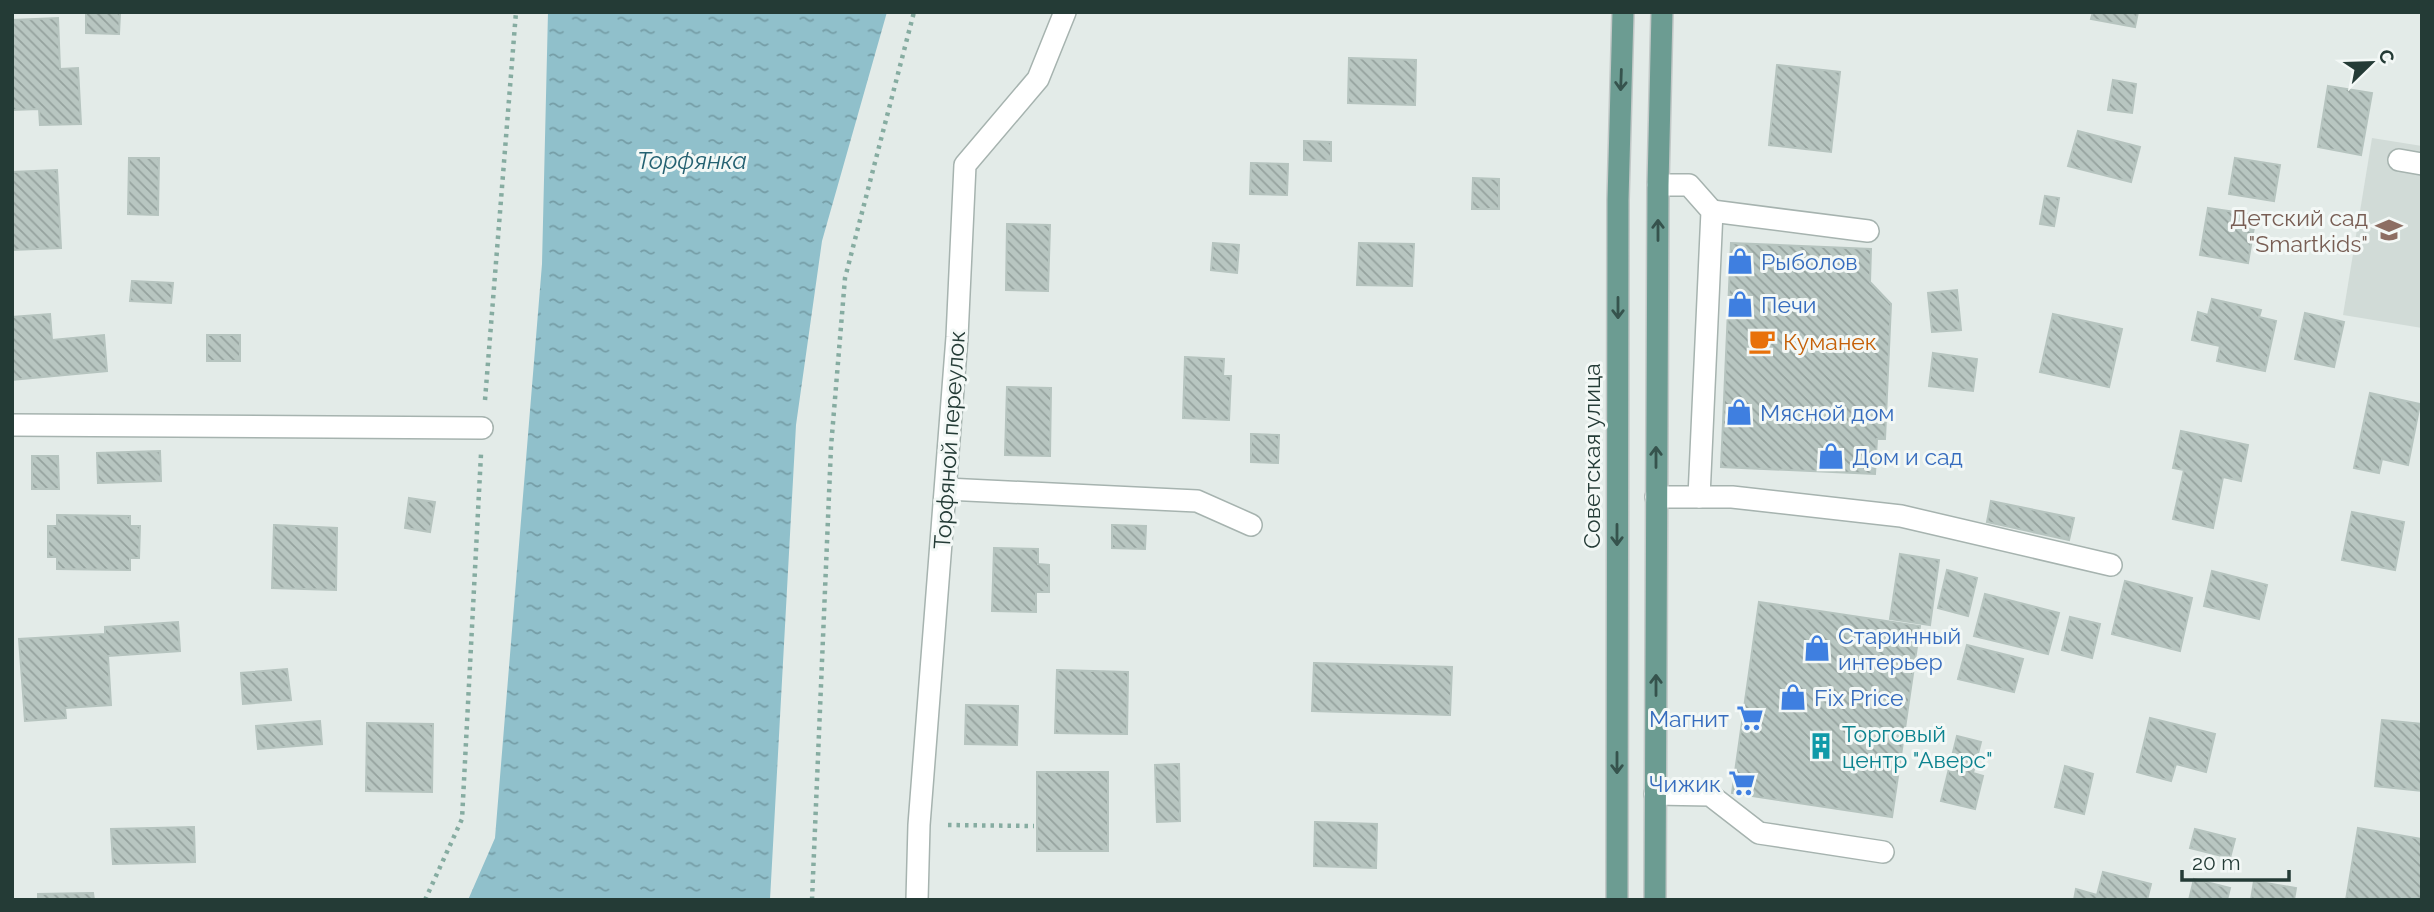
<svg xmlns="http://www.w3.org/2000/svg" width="2434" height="912" font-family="Raleway,sans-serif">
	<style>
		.built { fill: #d1dbd7 }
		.water { fill: url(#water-ripples) }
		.building { fill: url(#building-back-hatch); stroke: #b6c4bf; stroke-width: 2 }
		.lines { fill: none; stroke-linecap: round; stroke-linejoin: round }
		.minor-casing { stroke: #a6b3af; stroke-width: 24 }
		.major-casing { stroke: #c2c8c7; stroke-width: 24 }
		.path { stroke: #86aca1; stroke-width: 4.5; stroke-dasharray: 3.5 5; stroke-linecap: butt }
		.minor { stroke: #fff; stroke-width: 21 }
		.major { stroke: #6c9c92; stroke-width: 21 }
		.oneway { stroke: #36534d }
		.labels { text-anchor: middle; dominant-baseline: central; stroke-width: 6; stroke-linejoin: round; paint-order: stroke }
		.education-label { font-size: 23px; fill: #785e54; stroke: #f3f8f6; text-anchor: end }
		.shop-label { font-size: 23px; fill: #366cbe; stroke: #f3f8f6; text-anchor: start }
		.food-label { font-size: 23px; fill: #c56008; stroke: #f3f8f6; text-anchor: start }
		.street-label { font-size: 23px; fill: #243b36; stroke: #f3f8f6 }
		.culture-label { font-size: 23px; fill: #0d838f; stroke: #f3f8f6; text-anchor: start }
		.water-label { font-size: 24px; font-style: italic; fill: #246171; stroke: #f3f8f6 }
	</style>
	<defs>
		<pattern id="water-ripples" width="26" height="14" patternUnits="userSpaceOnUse" patternTransform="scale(1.75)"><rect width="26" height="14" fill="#90c0cb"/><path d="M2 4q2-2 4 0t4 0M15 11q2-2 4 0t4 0" fill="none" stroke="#759da6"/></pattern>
		<pattern id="building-back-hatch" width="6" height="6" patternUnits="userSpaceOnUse" patternTransform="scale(1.75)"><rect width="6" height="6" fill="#b8c6c1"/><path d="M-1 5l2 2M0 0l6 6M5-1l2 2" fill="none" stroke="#95a29e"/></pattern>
	</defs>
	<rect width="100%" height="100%" fill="#e3ebe8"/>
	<!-- built -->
	<polygon class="built" points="2372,138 2422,146 2422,328 2343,315"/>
	<!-- water -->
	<polygon class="water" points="548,12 887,12 822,241 796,425 770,900 468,900 495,838 542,264"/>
	<!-- building -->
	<g class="building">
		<polygon points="86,12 120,13 119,34 86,33"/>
		<polygon points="2093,12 2138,12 2135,27 2091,19"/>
		<polygon points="58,18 60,69 78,68 81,124 40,125 39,109 12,110 12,20"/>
		<polygon points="1349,58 1416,60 1415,105 1348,103"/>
		<polygon points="1777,65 1840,72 1831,152 1769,145"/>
		<polygon points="2113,80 2136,84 2132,113 2108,110"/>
		<polygon points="2328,86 2372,93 2361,155 2318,147"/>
		<polygon points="2078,131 2140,147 2131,182 2068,166"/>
		<polygon points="1304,141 1331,142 1331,161 1304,160"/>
		<polygon points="129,158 159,158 158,215 128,214"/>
		<polygon points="2235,158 2280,165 2274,201 2229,194"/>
		<polygon points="1251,163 1288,164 1287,195 1250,194"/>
		<polygon points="57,170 61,248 12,250 12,172"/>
		<polygon points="1473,178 1499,179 1499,209 1472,209"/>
		<polygon points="2045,196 2059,198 2054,226 2040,224"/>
		<polygon points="2208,208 2256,215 2248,263 2200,255"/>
		<polygon points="1007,224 1050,225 1048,291 1006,290"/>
		<polygon points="1213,243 1239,245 1237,273 1211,270"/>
		<polygon points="1359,243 1414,244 1412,286 1357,285"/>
		<polygon points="1731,243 1871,249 1870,282 1891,304 1885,439 1877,439 1875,474 1721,467"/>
		<polygon points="132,281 173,283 171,303 130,301"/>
		<polygon points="1957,290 1961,330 1932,332 1928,293"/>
		<polygon points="2212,299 2261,310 2259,317 2276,321 2265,371 2217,361 2220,346 2192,340 2198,312 2208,315"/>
		<polygon points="2305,313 2344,322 2334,367 2295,359"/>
		<polygon points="50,314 52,340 104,335 107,371 12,380 12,317"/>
		<polygon points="2053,314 2122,329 2109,387 2040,372"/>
		<rect x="207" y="335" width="33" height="26"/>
		<polygon points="1933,353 1977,359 1973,391 1929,386"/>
		<polygon points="1185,357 1224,359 1223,376 1231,376 1229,420 1183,418"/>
		<polygon points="1007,387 1051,388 1050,456 1005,455"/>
		<polygon points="2370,393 2420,404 2408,465 2382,459 2379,473 2354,468"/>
		<polygon points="2181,431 2248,445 2241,481 2223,477 2213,528 2173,519 2184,470 2173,468"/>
		<polygon points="1251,434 1279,435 1278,463 1251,462"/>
		<polygon points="160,451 161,481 98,483 97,453"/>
		<polygon points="32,456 58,456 59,489 32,489"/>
		<polygon points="409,498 435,502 430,532 405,528"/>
		<polygon points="1991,501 2074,518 2069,540 1987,522"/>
		<polygon points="2352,512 2404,522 2395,570 2342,560"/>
		<polygon points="57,515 130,516 130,526 140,526 139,558 130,558 130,570 57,569 57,557 48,557 48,526 57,526"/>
		<polygon points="274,525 337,528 336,590 272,588"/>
		<polygon points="1112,525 1146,526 1145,549 1112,548"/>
		<polygon points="994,548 1038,549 1038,564 1049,565 1049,592 1036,592 1036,612 992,611"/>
		<polygon points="1900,554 1939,560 1930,625 1890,619"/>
		<polygon points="1947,570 1977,578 1968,616 1938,608"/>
		<polygon points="2212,571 2267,585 2259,619 2204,606"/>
		<polygon points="2125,581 2192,598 2180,651 2112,634"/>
		<polygon points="1985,594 2059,613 2048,654 1974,636"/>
		<polygon points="1759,602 1920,626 1892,817 1732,793"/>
		<polygon points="2070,617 2100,624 2092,658 2062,650"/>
		<polygon points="178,622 180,651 108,656 111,705 65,708 66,718 25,721 19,639 105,634 105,627"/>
		<polygon points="1967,645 2023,659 2014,692 1958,679"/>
		<polygon points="1314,663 1452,667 1450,715 1312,711"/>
		<polygon points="287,669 291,700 243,704 241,673"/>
		<polygon points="1057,670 1128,672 1127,734 1055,733"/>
		<polygon points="966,705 1018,706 1017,745 965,744"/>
		<polygon points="2150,718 2215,734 2206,772 2176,764 2171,781 2137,772"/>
		<polygon points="2382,720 2422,724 2422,791 2375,786"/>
		<polygon points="320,721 322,744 258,749 256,726"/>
		<polygon points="367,723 433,724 432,792 366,791"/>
		<polygon points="1957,736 1981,742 1973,773 1983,776 1975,809 1941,801"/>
		<polygon points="1179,764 1180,821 1157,822 1155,765"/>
		<polygon points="2065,766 2093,774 2084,814 2055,807"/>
		<rect x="1037" y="772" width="71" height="79"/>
		<polygon points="1315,822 1377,824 1376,868 1314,866"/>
		<polygon points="194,827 195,862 113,864 111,829"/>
		<polygon points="2358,828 2422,839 2422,900 2346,900"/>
		<polygon points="2195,829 2235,839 2230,858 2190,848"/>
		<polygon points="2103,872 2151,884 2147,900 2074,900 2076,889 2097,895"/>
		<polygon points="2194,879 2230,888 2227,900 2189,900"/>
		<polygon points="2254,881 2296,888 2294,900 2251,900"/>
		<polygon points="93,893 94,900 38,900 38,894"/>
	</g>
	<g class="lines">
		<defs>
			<g id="minor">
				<polyline points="2399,160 2422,164"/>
				<polyline points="1658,185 1689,185 1712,211 1699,497"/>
				<polyline points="1712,211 1868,231"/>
				<polyline points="12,425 482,428"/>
				<polyline points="946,489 1197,501 1251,525"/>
				<polyline points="1656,497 1732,497 1901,516 2111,565"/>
				<polyline points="1655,794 1710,795 1759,833 1883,852"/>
				<polyline points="917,900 919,825 957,337 965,165 1038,79 1065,12"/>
			</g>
			<g id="major">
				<polyline points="1617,900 1618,200 1623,12"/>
				<polyline points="1655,900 1658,185 1662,12"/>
			</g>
		</defs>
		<!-- minor casing -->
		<use href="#minor" class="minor-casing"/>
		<!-- major casing -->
		<use href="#major" class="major-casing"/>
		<!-- path -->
		<g class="path">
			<polyline points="485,400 516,12"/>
			<polyline points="948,825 1034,826"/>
			<polyline points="425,900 462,819 481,454"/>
			<polyline points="812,900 831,447 845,278 914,12"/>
		</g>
		<!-- minor -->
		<use href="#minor" class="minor"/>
		<!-- major -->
		<use href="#major" class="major"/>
	</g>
	<!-- one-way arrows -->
	<defs><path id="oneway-shaft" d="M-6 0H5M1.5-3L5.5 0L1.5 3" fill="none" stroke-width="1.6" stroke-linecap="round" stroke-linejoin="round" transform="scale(1.75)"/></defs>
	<g class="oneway">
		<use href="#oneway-shaft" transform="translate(1621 80) rotate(92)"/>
		<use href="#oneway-shaft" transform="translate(1658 230) rotate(-90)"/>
		<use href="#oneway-shaft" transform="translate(1618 308) rotate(90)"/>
		<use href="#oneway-shaft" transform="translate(1656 457) rotate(-90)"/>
		<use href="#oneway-shaft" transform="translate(1617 535) rotate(90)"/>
		<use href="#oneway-shaft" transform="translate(1656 685) rotate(-90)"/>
		<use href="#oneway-shaft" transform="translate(1617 763) rotate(90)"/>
	</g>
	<!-- icons -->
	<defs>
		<symbol id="school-bare" viewBox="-9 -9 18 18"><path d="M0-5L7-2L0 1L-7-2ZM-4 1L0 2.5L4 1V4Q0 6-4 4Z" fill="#8d6e63" stroke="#f3f8f6" stroke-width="2.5" paint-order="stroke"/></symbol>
		<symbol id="shop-bare" viewBox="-9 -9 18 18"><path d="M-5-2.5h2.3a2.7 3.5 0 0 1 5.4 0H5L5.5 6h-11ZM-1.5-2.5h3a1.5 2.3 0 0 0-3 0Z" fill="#3f7fe0" stroke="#f3f8f6" stroke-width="2.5" paint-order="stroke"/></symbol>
		<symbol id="cafe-bare" viewBox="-9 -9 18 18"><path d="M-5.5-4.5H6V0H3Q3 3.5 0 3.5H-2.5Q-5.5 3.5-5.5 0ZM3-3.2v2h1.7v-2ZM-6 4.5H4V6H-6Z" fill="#e8710a" stroke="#f3f8f6" stroke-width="2.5" paint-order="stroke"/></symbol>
		<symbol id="supermarket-bare" viewBox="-9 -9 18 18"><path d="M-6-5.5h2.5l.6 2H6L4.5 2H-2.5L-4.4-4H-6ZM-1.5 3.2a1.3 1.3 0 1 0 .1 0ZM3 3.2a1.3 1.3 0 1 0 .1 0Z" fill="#3f7fe0" stroke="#f3f8f6" stroke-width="2.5" paint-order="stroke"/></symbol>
		<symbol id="building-bare" viewBox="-9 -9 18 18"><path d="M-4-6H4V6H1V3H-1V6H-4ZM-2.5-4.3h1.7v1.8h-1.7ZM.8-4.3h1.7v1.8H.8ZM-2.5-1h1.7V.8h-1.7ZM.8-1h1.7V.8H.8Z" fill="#0f9aa8" stroke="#f3f8f6" stroke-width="2.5" paint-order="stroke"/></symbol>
	</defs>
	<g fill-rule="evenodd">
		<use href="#school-bare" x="2370" y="211" width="38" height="38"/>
		<use href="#shop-bare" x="1721" y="242" width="38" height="38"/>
		<use href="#shop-bare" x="1721" y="285" width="38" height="38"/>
		<use href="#cafe-bare" x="1743" y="322" width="38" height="38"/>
		<use href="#shop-bare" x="1720" y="393" width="38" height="38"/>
		<use href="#shop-bare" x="1812" y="437" width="38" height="38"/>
		<use href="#shop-bare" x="1798" y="629" width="38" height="38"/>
		<use href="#shop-bare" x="1774" y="678" width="38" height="38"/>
		<use href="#supermarket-bare" x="1731" y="699" width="38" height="38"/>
		<use href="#building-bare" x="1802" y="727" width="38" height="38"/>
		<use href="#supermarket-bare" x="1723" y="764" width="38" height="38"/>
	</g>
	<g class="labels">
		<!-- education labels -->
		<g class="education-label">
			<text x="2368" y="217">Детский сад<tspan x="2368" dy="26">"Smartkids"</tspan></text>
		</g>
		<!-- shop labels -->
		<g class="shop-label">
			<text x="1761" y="261">Рыболов</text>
			<text x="1761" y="304">Печи</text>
			<text x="1760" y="412">Мясной дом</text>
			<text x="1852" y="456">Дом и сад</text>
			<text x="1838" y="635">Старинный<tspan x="1838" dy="26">интерьер</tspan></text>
			<text x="1814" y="697">Fix Price</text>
			<text x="1729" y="718" text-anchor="end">Магнит</text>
			<text x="1721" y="783" text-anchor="end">Чижик</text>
		</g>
		<!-- food labels -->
		<g class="food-label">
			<text x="1783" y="341">Куманек</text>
		</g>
		<!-- street labels -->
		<g class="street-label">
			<text transform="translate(949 440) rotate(-86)">Торфяной переулок</text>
			<text transform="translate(1591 456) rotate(-90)">Советская улица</text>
		</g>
		<!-- culture labels -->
		<g class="culture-label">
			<text x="1842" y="733">Торговый<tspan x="1842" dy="26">центр "Аверс"</tspan></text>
		</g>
		<!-- water labels -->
		<g class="water-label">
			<text x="692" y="160">Торфянка</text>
		</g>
	</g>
	<!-- border -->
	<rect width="2434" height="912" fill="none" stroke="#243b36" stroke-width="28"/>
	<!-- north arrow -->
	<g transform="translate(2371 63) rotate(67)" stroke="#f3f8f6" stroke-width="5" paint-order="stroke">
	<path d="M0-5L12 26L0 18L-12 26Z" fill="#243b36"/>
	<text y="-10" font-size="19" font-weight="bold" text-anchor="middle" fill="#243b36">С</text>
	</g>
	<!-- scale -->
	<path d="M2182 870v10h107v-10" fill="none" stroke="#243b36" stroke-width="3.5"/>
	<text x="2192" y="870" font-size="21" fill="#243b36" stroke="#f3f8f6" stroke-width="5" paint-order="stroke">20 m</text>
</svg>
